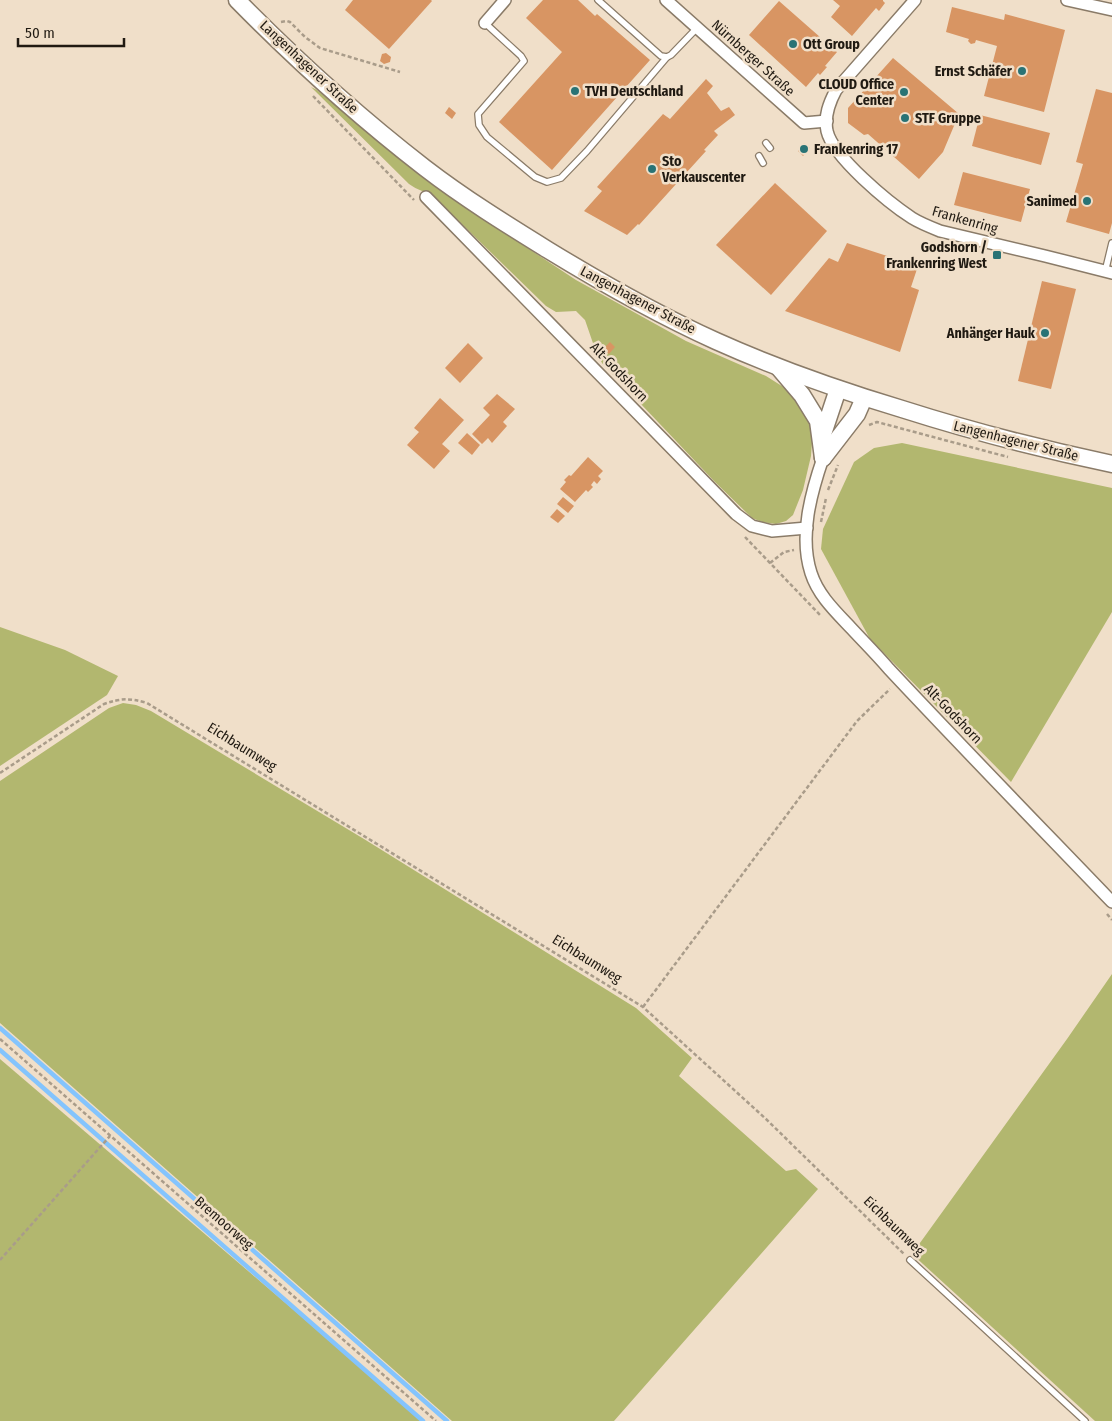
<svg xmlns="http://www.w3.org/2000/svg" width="1112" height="1421" font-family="'Fira Sans Condensed',sans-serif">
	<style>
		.green { fill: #b2b76f }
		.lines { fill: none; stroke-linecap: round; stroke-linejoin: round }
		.stream { stroke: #84c4fd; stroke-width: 4.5 }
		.building { fill: #d89563 }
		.service-casing { stroke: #8a7b68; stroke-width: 8 }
		.minor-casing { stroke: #8a7b68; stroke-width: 14 }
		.secondary-casing { stroke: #8a7b68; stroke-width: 19 }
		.path { stroke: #a99c8a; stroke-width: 2.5; stroke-dasharray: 4 2.5; stroke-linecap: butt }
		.service { stroke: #fff; stroke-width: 5.5 }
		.minor { stroke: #fff; stroke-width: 11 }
		.secondary { stroke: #fff; stroke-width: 16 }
		.poi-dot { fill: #297375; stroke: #f0dfc9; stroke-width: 2 }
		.labels { text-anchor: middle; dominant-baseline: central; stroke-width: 5; stroke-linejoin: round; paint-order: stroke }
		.poi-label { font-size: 14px; font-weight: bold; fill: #201a12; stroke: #f0dfc9; text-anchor: start }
		.street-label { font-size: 14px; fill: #201a12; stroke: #f0dfc9 }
	</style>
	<rect width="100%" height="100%" fill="#f0dfc9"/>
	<!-- green -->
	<g class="green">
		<path d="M311 87 317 90 397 156 476 214 576 280 686 341 766 376 785 388 804 410 813 429 811 456 803 490 793 515 786 521 776 524 762 522 752 518 714 481 602 363 595 349 585 320 576 311 556 312 546 306 435 198C427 192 417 190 409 184Z"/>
		<polygon points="902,443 1112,488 1112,612 1011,782 870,639 821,549 823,529 854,462 874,448"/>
		<polygon points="0,627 65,650 118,676 107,695 0,766"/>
		<polygon points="123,703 136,705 151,711 364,839 636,1008 692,1058 679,1076 786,1171 796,1169 818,1189 614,1421 452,1421 0,1023 0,781 109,708"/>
		<polygon points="1112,974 1112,1421 1095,1421 912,1254 1067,1039"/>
		<polygon points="0,1059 398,1399 423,1421 0,1421"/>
	</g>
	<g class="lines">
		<!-- stream -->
		<g class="stream">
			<polyline points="0,1028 447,1421"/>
			<polyline points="0,1050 423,1421"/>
		</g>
	</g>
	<!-- building -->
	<g class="building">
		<polygon points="353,0 431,0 432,1 389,49 345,10"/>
		<polygon points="543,0 578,0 595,16 597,14 650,60 552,170 499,122 562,52 526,18"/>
		<polygon points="833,0 883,0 883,1 885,3 879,11 876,8 852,36 831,17 840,6"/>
		<polygon points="779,1 837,52 825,66 827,67 820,75 818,73 806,87 749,35"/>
		<polygon points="952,7 1004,20 1005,14 1065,30 1044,112 984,96 997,46 976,40 975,43 971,44 968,41 969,39 946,32"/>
		<polygon points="386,53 391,57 390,62 384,64 380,61 382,54"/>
		<polygon points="893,58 959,114 943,152 919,179 868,134 864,135 848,123 848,108"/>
		<polygon points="706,79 713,86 707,93 721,111 729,107 735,115 714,131 718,135 704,150 706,151 639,225 638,224 627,235 584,211 602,191 597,187 663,114 670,119"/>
		<polygon points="1096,89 1112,93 1112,223 1109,234 1066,222 1083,164 1076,162"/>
		<polygon points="449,107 456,113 452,119 445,113"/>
		<polygon points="980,115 1050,133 1041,165 972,146"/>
		<polygon points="804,143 810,148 803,156 798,151"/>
		<polygon points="963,172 1030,189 1021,222 954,205"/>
		<polygon points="775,183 827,231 771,295 716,245"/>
		<polygon points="847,243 918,266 911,287 919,290 900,352 785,311 829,258 838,262"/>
		<polygon points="1042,281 1076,289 1051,389 1018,381"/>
		<polygon points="610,342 615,347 609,354 603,349"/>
		<polygon points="468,343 483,358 460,383 445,368"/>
		<polygon points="497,394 515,409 503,422 507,426 492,443 488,438 482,444 472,434 490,415 483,408"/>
		<polygon points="440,398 464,420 442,444 450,451 434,469 407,445 419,432 414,428"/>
		<polygon points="467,433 480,445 472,455 458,443"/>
		<polygon points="588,457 603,471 598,476 601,479 597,484 594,481 591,485 593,487 588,492 586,490 575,502 560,489 566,482 564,480 569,475 571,476"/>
		<polygon points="563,497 574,506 568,513 557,504"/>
		<polygon points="557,509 565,516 558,523 550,517"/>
	</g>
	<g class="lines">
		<defs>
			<g id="service">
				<polyline points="598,0 661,56 667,57 671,55 697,28"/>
				<polyline points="485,23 521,56 524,61 478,114 479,125 487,137 535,177 547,182 561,178 587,151 667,57"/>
				<polyline points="766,143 770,148"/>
				<polyline points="759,156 763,163"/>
				<polyline points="1105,272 1112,243"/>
				<polyline points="910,1260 1085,1421"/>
			</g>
			<g id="minor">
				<polyline points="666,0 804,123 827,121"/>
				<path d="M915 0 836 90C829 103 824 116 827 131 833 157 889 203 912 218 920 223 930 227 940 231L1045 256 1112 273"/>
				<polyline points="1067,0 1112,10"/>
				<polyline points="485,23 505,0"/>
				<polyline points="426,197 736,514 752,526 772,531 807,528"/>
				<path d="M823 458C811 493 799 536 811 573 818 595 835 611 851 628 864 642 877 655 889 669 963 748 1038 825 1112 902"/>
			</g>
			<g id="secondary">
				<path d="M237 0C296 60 359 117 425 168 464 198 506 224 548 250 602 283 658 315 716 341 776 368 839 390 902 409 971 431 1041 449 1112 464"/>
				<polyline points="779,368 802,395 818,421 823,458"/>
				<polyline points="822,437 838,389"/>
				<polyline points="823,458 857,414 864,398"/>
			</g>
		</defs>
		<!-- service casing -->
		<use href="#service" class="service-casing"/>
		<!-- minor casing -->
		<use href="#minor" class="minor-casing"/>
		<!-- secondary casing -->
		<use href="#secondary" class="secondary-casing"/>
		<!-- path -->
		<g class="path">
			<polyline points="281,22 287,21 290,22 305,37 320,48 400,72"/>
			<polyline points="313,96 414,200"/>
			<polyline points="869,425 877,422 1008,457"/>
			<polyline points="828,490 838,465"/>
			<polyline points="821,522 826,498"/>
			<polyline points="745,537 821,616"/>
			<polyline points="770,563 784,552 794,550"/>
			<path d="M0 773 104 704C121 698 130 698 147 703L643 1007 766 1119 904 1254"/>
			<polyline points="1107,914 1112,920"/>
			<polyline points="643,1007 857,721 890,689"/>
			<polyline points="0,1039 436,1421"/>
			<polyline points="0,1260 110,1136"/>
		</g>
		<!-- service -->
		<use href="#service" class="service"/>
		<!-- minor -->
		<use href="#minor" class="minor"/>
		<!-- secondary -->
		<use href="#secondary" class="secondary"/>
	</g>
	<!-- markers -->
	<g class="poi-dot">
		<circle cx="793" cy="44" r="5"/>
		<circle cx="1022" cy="71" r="5"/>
		<circle cx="575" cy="91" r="5"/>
		<circle cx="904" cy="92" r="5"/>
		<circle cx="905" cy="118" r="5"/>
		<circle cx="804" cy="149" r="5"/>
		<circle cx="652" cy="169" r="5"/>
		<circle cx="1087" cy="201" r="5"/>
		<rect x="992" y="250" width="10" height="10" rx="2.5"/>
		<circle cx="1045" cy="333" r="5"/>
	</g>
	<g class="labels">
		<!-- poi labels -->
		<g class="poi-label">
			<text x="803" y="44">Ott Group</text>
			<text x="1012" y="71" text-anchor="end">Ernst Schäfer</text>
			<text x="894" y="84" text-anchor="end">CLOUD Office<tspan x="894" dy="16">Center</tspan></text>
			<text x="585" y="91">TVH Deutschland</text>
			<text x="915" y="118">STF Gruppe</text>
			<text x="814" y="149">Frankenring 17</text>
			<text x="662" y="161">Sto<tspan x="662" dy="16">Verkauscenter</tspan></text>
			<text x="1077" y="201" text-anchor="end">Sanimed</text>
			<text x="987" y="247" text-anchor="end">Godshorn /<tspan x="987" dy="16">Frankenring West</tspan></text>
			<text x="1035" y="333" text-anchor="end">Anhänger Hauk</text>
		</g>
		<!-- street labels -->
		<g class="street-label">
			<text transform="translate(753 58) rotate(42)">Nürnberger Straße</text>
			<text transform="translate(309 67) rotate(43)">Langenhagener Straße</text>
			<text transform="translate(965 220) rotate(16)">Frankenring</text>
			<text transform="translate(638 300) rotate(28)">Langenhagener Straße</text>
			<text transform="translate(619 372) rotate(46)">Alt-Godshorn</text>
			<text transform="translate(1016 441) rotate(14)">Langenhagener Straße</text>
			<text transform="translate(953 714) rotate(46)">Alt-Godshorn</text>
			<text transform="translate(242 747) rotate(32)">Eichbaumweg</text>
			<text transform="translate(587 959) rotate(32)">Eichbaumweg</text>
			<text transform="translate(224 1223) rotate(41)">Bremoorweg</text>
			<text transform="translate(894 1226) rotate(44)">Eichbaumweg</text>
		</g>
	</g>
	<!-- scale -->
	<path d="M18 38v8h106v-8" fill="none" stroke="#201a12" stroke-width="2.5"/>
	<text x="25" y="38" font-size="15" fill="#201a12" stroke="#f0dfc9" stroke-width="4" paint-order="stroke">50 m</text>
</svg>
